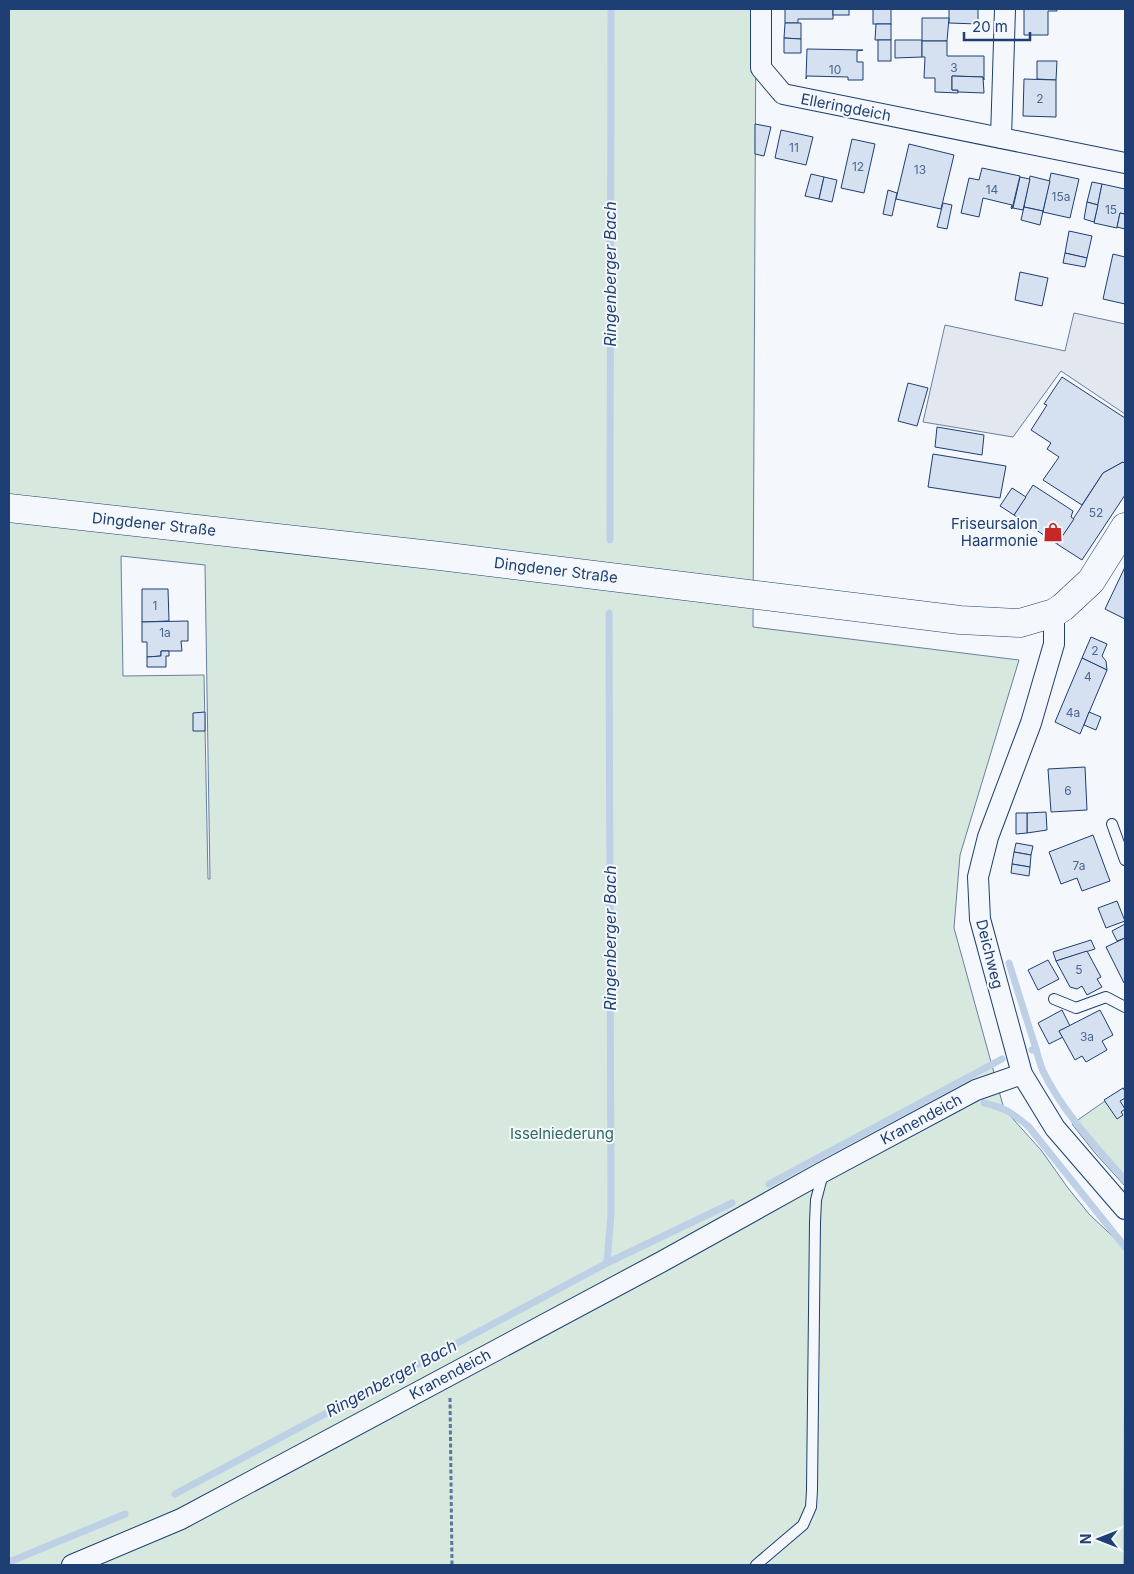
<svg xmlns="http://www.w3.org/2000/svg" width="1134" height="1574" font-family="Inter,sans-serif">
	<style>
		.green { fill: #d7e8df; stroke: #687fa3; fill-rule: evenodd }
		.parking { fill: #e3e8f0; stroke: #687fa3 }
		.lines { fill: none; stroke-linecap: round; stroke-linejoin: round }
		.stream { stroke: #bed0e5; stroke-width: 7 }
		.building { fill: #d5e0f0; stroke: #1d3f73 }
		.service-casing { stroke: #1d3f73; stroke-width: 12 }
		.minor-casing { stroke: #1d3f73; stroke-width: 22 }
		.secondary-casing { stroke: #1d3f73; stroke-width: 29 }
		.path { stroke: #5e769c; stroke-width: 3; stroke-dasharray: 4 2.5; stroke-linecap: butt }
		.service { stroke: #f4f7fb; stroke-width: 10 }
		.minor { stroke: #f4f7fb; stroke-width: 20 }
		.secondary { stroke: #f4f7fb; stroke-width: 28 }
		.labels { text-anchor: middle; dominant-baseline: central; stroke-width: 4; stroke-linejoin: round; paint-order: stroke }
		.number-label { font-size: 12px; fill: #4b6792 }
		.street-label { font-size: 15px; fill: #1d3f73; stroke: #f4f7fb }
		.poi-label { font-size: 15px; fill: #1d3f73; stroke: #f4f7fb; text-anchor: end }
		.park-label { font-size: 15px; fill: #2c6c60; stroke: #f4f7fb }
		.water-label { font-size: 16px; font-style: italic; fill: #1d3f73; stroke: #f4f7fb }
	</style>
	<rect width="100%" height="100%" fill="#f4f7fb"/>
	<!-- green -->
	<g class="green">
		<path d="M9 9H756L753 627 1019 660 960 855 954 928 1004 1109 1041 1150 1068 1188 1089 1214 1125 1248 1124 1565H9ZM121 556 205 565 210 879H208L204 675 123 676Z"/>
		<polygon points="1125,1087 1125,1186 1095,1153 1072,1124"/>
	</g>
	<!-- parking -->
	<polygon class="parking" points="1074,313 1125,324 1125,414 1061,371 1013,437 923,422 945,325 1065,351"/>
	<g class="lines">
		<!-- stream -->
		<g class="stream">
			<polyline points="610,540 611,9"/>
			<polyline points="1009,963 1036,1049"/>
			<path d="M1032 1050 1036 1049C1038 1056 1040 1064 1043 1071 1062 1111 1096 1147 1125 1180"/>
			<path d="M984 1103C1006 1108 1012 1113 1029 1127L1125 1247"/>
			<polyline points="769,1184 1002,1059"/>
			<polyline points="607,1263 611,1214 609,613"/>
			<polyline points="175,1494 607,1263 732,1203"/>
			<polyline points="9,1562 125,1514"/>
		</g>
	</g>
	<!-- building -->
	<g class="building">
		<polygon points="785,9 833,9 833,19 798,19 798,23 785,23"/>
		<rect x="833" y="9" width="16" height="6"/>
		<rect x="873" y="9" width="18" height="15"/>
		<polygon points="949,9 978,9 978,24 949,23"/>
		<polygon points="1024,9 1057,9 1057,11 1048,11 1048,35 1024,35"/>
		<polygon points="922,18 949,18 947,41 922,41"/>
		<polygon points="785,23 801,23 801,39 784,38"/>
		<polygon points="876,24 891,24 891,40 875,40"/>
		<polygon points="784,38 801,39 801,53 784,53"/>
		<rect x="878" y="40" width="13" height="21"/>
		<polygon points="895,40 922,40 922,57 895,58"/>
		<polygon points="922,41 947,41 947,56 984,56 984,80 983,77 952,76 952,90 958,90 958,93 935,92 935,78 924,78 925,57 922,57"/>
		<polygon points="807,49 863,50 857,51 857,62 863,62 863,80 848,80 848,77 807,76 806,79"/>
		<polygon points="1037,61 1057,61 1056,80 1037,79"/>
		<polygon points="952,76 983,77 984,93 958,92 958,90 952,90"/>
		<polygon points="1024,79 1056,80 1056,117 1023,116"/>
		<polygon points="755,124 771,127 764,156 755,154"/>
		<polygon points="781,130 813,137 806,165 775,158"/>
		<polygon points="852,139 875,144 864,193 841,188"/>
		<polygon points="909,144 954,155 941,209 896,199"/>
		<polygon points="982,168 1020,176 1012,209 1011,208 1012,205 983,198 979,217 961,213 969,178 979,180"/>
		<polygon points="1051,173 1079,179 1070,218 1043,212"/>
		<polygon points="811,174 824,177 819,199 805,196"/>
		<polygon points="1030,176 1050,181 1043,211 1024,207"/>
		<polygon points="824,177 837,180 832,202 819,199"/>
		<polygon points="1020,177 1030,179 1023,210 1013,208"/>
		<polygon points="1092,182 1102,184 1098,205 1087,202"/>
		<polygon points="1102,184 1125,189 1125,214 1120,213 1117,228 1094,223"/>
		<polygon points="888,190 897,193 892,216 883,214"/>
		<polygon points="1087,202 1098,205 1094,222 1084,219"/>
		<polygon points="943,203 952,205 947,229 937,227"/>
		<polygon points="1024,207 1043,211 1040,225 1021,220"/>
		<polygon points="1120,213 1125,214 1125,229 1117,227"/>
		<polygon points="1069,231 1092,236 1087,258 1065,253"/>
		<polygon points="1065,253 1087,258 1085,267 1063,263"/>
		<polygon points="1113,254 1125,257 1125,304 1103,299"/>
		<polygon points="1020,272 1048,278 1042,306 1015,300"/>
		<polygon points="1062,377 1125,418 1125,461 1124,463 1123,462 1103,473 1082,505 1043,480 1059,457 1047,449 1051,443 1031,430 1047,405 1044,404"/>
		<polygon points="908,383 928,388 917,426 898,421"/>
		<polygon points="937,427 984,435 982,455 935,447"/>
		<polygon points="933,454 1006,466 1000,498 928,487"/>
		<polygon points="1123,462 1125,464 1125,495 1082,560 1057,544 1103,473"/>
		<polygon points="1033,485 1073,511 1071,517 1074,519 1057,544 1014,515"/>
		<polygon points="1012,488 1026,497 1014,515 1000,506"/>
		<polygon points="1125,567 1125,619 1105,609"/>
		<polygon points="142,589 168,589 169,621 142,622"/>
		<polygon points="188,621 188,641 181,641 182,651 161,651 161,656 147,657 147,642 142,642 142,622"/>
		<polygon points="1091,637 1107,644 1102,656 1106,661 1107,670 1082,658"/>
		<polygon points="161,651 169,651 169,656 166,656 166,667 147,667 147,657 161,656"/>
		<polygon points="1082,658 1107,670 1080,734 1055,722"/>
		<polygon points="205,712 205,731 193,731 193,713"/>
		<polygon points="1089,712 1101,717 1096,730 1084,725"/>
		<polygon points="1085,767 1087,810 1051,812 1048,769"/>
		<polygon points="1046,812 1047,830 1027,833 1027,813"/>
		<polygon points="1016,813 1027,813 1027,833 1016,834"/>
		<polygon points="1093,835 1110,881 1082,891 1077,878 1061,884 1049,852"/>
		<polygon points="1016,843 1033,846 1031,855 1014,852"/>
		<polygon points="1014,852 1031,855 1030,867 1012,864"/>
		<polygon points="1012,864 1030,867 1029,876 1011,873"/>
		<polygon points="1117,901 1125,921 1106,928 1098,908"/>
		<polygon points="1125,924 1125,938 1117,941 1112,931"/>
		<polygon points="1125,938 1125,982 1124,983 1106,947"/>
		<polygon points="1091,940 1095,949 1056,961 1053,952"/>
		<polygon points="1087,951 1101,977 1097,979 1102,987 1087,995 1082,986 1077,989 1070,987 1056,961"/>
		<polygon points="1048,960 1059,979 1038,990 1028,970"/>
		<polygon points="1062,1010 1070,1026 1059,1031 1063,1037 1049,1044 1038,1023"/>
		<polygon points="1100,1010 1113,1035 1102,1041 1107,1050 1086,1062 1082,1056 1075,1060 1059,1031"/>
		<polygon points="1123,1088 1125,1091 1125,1098 1120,1101 1125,1109 1121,1112 1123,1115 1117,1119 1104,1100"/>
	</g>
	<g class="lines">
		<defs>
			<g id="service">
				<polyline points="1112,824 1125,860"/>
				<polyline points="1054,999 1076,1008 1106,997 1125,1007"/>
				<polyline points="756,1565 803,1525 811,1507 812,1490 815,1222 816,1200 823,1173"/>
			</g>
			<g id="minor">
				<polyline points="761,9 761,68 783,94 1125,163"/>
				<polyline points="1001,138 1005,9"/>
				<polyline points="1054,613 1054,644 1031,723 988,837 978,877 980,919 1022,1074 1055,1128 1125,1209"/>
				<polyline points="72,1565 181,1519 663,1261 823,1172 976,1090 1022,1074"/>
			</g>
			<polyline id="secondary" points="9,508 440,556 960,620 1020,623 1054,613 1063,607 1091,581 1125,527"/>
		</defs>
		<!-- service casing -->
		<use href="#service" class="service-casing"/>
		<!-- minor casing -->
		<use href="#minor" class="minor-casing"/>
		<!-- secondary casing -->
		<use href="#secondary" class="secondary-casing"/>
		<!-- path -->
		<polyline class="path" points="450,1398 452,1565"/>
		<!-- service -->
		<use href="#service" class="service"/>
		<!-- minor -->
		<use href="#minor" class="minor"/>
		<!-- secondary -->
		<use href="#secondary" class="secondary"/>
	</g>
	<!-- icons -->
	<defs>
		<symbol id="shop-bare" viewBox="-9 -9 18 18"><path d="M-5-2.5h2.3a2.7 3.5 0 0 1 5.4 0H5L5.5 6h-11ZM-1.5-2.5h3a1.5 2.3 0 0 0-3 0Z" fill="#c62828" stroke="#f4f7fb" stroke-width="2.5" paint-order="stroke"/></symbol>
	</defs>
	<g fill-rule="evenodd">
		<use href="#shop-bare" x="1039" y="518" width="28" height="28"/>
	</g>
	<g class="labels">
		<!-- number labels -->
		<g class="number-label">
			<text x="954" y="67">3</text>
			<text x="835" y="69">10</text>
			<text x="1040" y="98">2</text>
			<text x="794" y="147">11</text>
			<text x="858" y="166">12</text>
			<text x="920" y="169">13</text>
			<text x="992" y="189">14</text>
			<text x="1061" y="196">15a</text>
			<text x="1111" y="209">15</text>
			<text x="1096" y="512">52</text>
			<text x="155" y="605">1</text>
			<text x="165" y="632">1a</text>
			<text x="1095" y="650">2</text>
			<text x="1088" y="676">4</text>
			<text x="1073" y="712">4a</text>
			<text x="1068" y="790">6</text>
			<text x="1079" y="865">7a</text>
			<text x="1079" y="969">5</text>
			<text x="1087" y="1036">3a</text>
		</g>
		<!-- street labels -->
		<g class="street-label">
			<text transform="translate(846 107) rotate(11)">Elleringdeich</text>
			<text transform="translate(154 524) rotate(6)">Dingdener Straße</text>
			<text transform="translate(556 570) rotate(7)">Dingdener Straße</text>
			<text transform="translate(990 954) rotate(76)">Deichweg</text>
			<text transform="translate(921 1119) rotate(-28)">Kranendeich</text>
			<text transform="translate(450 1374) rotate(-28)">Kranendeich</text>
		</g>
		<!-- poi labels -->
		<g class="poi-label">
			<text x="1038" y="523">Friseursalon<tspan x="1038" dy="17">Haarmonie</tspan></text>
		</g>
		<!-- park labels -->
		<g class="park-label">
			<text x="562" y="1133">Isselniederung</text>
		</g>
		<!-- water labels -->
		<g class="water-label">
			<text transform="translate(610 274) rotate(-90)">Ringenberger Bach</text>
			<text transform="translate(610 938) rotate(-90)">Ringenberger Bach</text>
			<text transform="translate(391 1378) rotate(-28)">Ringenberger Bach</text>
		</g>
	</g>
	<!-- border -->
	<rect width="1134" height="1574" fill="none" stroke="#1d3f73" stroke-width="20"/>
	<!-- north arrow -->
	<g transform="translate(1099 1539) rotate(270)" stroke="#f4f7fb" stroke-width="4" paint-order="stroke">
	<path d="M0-4L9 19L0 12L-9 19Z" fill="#1d3f73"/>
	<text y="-8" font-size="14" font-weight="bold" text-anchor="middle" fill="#1d3f73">N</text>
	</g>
	<!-- scale -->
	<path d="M964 32v8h66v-8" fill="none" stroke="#1d3f73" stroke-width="2.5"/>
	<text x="972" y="32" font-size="15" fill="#1d3f73" stroke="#f4f7fb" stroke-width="4" paint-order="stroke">20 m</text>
</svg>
